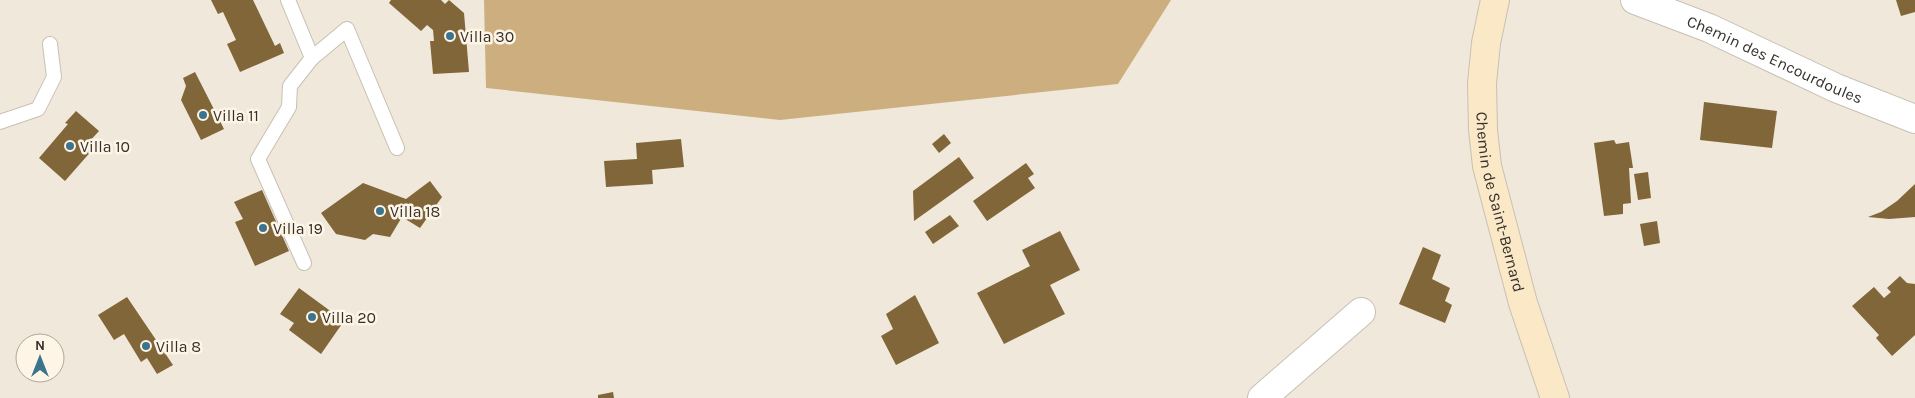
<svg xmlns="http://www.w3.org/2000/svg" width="1915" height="398" font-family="Karla,sans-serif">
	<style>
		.forest { fill: #cdaf7f }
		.building { fill: #806638 }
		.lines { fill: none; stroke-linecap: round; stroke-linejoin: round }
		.lane-casing { stroke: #c8c0b3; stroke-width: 16 }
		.street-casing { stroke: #c8c0b3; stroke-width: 30 }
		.secondary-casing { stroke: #c8c0b3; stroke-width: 30 }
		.lane { stroke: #fff; stroke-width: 14 }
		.street { stroke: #fff; stroke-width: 28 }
		.secondary { stroke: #fae8c7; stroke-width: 28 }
		.poi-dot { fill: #3c748e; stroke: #fef5e7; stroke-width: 2 }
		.labels { text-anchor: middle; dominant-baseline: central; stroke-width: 5; stroke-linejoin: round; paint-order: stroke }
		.poi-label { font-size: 16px; fill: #34312c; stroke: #fef5e7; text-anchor: start }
		.street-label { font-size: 16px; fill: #34312c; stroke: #fef5e7 }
	</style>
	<rect width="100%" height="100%" fill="#f0e8da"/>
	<!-- forest -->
	<polygon class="forest" points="484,0 1171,0 1118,84 780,120 486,88"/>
	<!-- building -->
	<g class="building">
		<polygon points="211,0 253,0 275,46 280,43 284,53 240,72 227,44 236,40 223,12 218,14"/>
		<polygon points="391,0 441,0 445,4 449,0 464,13 469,72 433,74 430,41 434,41 433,30 427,25 421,31 389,3"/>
		<polygon points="1896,0 1915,0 1915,12 1901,16"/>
		<polygon points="195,72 224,129 201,140 181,100 186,86 183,78"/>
		<polygon points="1704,102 1777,111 1772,148 1700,140"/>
		<polygon points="76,111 99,131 88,143 94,148 65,181 39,158 68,124 65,123"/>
		<polygon points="944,134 951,143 939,153 932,144"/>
		<polygon points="681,139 684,167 652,170 653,184 606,187 604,161 637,159 636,143"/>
		<polygon points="1614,140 1616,144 1629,142 1633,168 1629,168 1631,203 1623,204 1623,214 1604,216 1594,143"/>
		<polygon points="959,157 974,178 914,221 913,191"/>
		<polygon points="1026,163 1034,174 1028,178 1035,188 987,221 973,201"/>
		<polygon points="1648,172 1651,198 1638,200 1634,174"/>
		<polygon points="430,181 442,197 420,228 402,217 390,237 373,234 365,240 336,234 321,213 363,183 406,199"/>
		<polygon points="1915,184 1915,217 1889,219 1868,217 1881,212 1897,201"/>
		<polygon points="262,190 289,251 255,266 235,222 243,219 234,202"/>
		<polygon points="950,215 959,226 933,244 925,232"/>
		<polygon points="1657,221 1660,243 1644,246 1640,224"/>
		<polygon points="1060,231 1080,270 1050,285 1065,314 1004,344 977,293 1030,266 1022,250"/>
		<polygon points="1423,247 1441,255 1432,279 1450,288 1445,301 1452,305 1445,323 1399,304"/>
		<polygon points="1900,276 1907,283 1915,284 1915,335 1892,356 1876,338 1879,335 1852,306 1874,287 1884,298 1891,292 1887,288"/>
		<polygon points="299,288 344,321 321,354 289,330 294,323 280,314"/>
		<polygon points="915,295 939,343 896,365 881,336 893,329 886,314"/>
		<polygon points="127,297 173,365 157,374 147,358 141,362 124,334 114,340 98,315"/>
		<polygon points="613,392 614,398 598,398 598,395"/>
	</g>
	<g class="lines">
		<defs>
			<g id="lane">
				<polyline points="288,0 312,58 347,29 397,148"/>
				<polyline points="0,122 38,109 54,77 50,44"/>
				<polyline points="304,263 258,159 289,107 290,86 312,58"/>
			</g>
			<g id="street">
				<path id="s1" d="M1635 0 1709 28 1836 88 1915 119"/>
				<polyline points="1262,398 1361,312"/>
			</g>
			<g id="secondary">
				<path id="s2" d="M1495 0 1486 43 1482 83 1483 130 1487 166 1523 303 1555 398"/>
			</g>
		</defs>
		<!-- lane casing -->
		<use href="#lane" class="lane-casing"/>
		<!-- street casing -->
		<use href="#street" class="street-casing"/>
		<!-- secondary casing -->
		<use href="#secondary" class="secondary-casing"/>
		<!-- lane -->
		<use href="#lane" class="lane"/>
		<!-- street -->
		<use href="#street" class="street"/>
		<!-- secondary -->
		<use href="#secondary" class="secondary"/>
	</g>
	<!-- markers -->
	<g class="poi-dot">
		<circle cx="450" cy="36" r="5"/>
		<circle cx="203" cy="115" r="5"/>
		<circle cx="70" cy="146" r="5"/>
		<circle cx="380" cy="211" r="5"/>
		<circle cx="263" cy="228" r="5"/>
		<circle cx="312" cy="317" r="5"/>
		<circle cx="146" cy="346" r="5"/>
	</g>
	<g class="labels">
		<!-- poi labels -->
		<g class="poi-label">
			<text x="460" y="36">Villa 30</text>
			<text x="213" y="115">Villa 11</text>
			<text x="80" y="146">Villa 10</text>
			<text x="390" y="211">Villa 18</text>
			<text x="273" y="228">Villa 19</text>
			<text x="322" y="317">Villa 20</text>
			<text x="156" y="346">Villa 8</text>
		</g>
		<!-- street labels -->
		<g class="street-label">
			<text stroke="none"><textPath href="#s1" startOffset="152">Chemin des Encourdoules</textPath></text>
			<text stroke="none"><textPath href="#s2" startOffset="205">Chemin de Saint-Bernard</textPath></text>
		</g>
	</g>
	<!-- north arrow -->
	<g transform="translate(40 358)"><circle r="24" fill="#fef5e7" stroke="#ada79c"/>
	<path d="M0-4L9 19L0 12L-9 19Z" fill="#3c748e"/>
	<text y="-8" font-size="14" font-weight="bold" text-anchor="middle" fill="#34312c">N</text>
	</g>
</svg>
